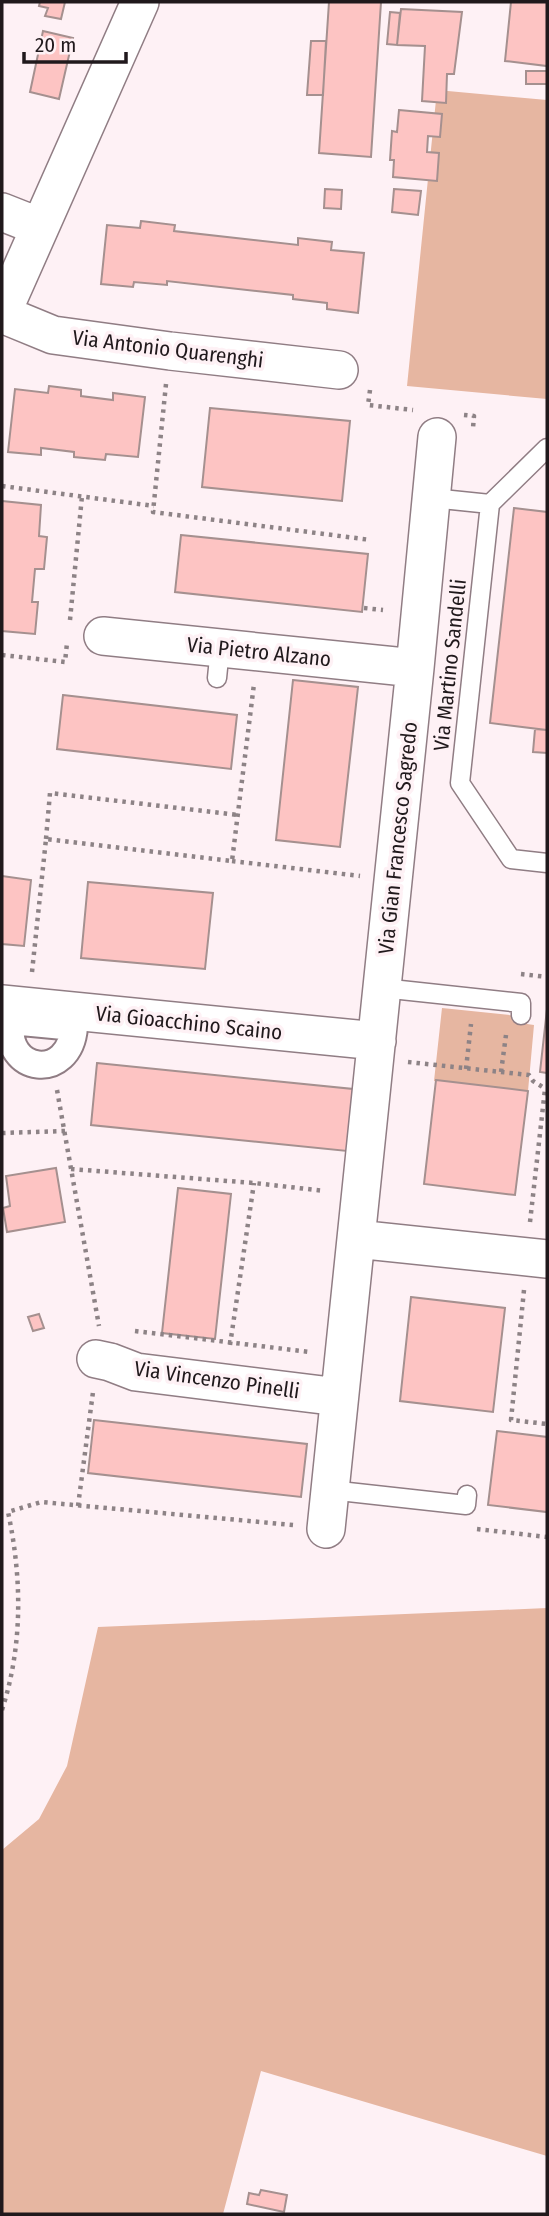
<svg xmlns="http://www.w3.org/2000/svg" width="549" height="2216" font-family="'Fira Sans Condensed',sans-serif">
  <rect width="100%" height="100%" fill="#fef1f5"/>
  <path fill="#e6b6a1" d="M437 90 547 100V399L407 386Z
    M442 1008 528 1017 527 1024 534 1025 528 1091 434 1081Z
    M547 1608V2156L261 2071 223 2214H2V1850L39 1819 67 1766 98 1627Z"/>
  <path fill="#fdc4c3" stroke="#a5908f" stroke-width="2" d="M40 2H65L61 19 45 16 48 8 39 6Z
    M329 2H381L371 157 319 153Z
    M511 2H547V66L505 61Z
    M401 9 462 12 454 74H447L446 103 422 101 425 46 397 45Z
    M390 12 400 13 397 45 387 44Z
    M43 31 73 38 59 99 30 92Z
    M311 41H326L323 95H307Z
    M526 71H547V84H526Z
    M399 110 442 114 440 137 428 136 427 152 439 153 437 181 393 177 394 160H390L392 131 397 132Z
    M325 189 342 190 341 209 324 208Z
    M394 189 421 191 418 215 392 212Z
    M141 221 175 225 174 231 298 245V238L332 242 331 250 364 253 358 313 327 309V303L293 299V295L167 281V285L134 282 133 287 101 284 107 225 140 228Z
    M49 386 81 390V396L113 400V393L145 397 138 457 106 454 105 460 74 457V452L41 448V455L8 452 15 389 48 393Z
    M210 408 350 421 342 501 202 487Z
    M2 501 41 505 39 536 47 537 44 569H35L32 602H38L35 634 2 631Z
    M514 508 547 512V730L490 723Z
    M181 535 368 554 362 612 175 592Z
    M293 680 358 687 340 847 276 840Z
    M63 695 237 715 231 769 57 749Z
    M535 729 547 730V753L533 752Z
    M2 876 31 880 24 946 2 944Z
    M88 882 213 893 205 969 81 958Z
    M547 1009V1073L540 1072Z
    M97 1063 353 1089 347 1151 91 1125Z
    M436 1080 528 1091 515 1195 424 1184Z
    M56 1168 65 1222 7 1232 3 1208 10 1206 6 1176Z
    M178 1188 231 1194 215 1339 162 1333Z
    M411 1297 505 1308 493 1412 400 1401Z
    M39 1314 44 1328 33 1331 28 1317Z
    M94 1420 307 1444 301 1497 88 1473Z
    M497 1431 547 1437V1512L488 1505Z
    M261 2190 287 2195 284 2212 247 2204 249 2193 259 2195Z"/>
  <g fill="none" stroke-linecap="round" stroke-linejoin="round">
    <g stroke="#907d84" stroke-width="21">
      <path id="service" d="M547 448 490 504 460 783 511 859 547 863
        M432 498 490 504
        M217 678 220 648
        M382 988 521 1003V1015
        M330 1490 466 1505 467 1495"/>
    </g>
    <g stroke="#907d84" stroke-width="30">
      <path id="pedestrian" d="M11 1021 74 1027C70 1082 3 1074 11 1021Z"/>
    </g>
    <g stroke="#907d84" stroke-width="40">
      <path id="minor" d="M2 212 40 227
        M2 313 140 2
        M2 314 53 335 170 351 339 370
        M103 636 415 668
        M2 1004 377 1041
        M356 1239 547 1259
        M96 1359 110 1362 136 1372 339 1397
        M326 1529 415 668 437 437"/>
    </g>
    <path stroke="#8d8386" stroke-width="4.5" stroke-dasharray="3.5 5" stroke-linecap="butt" d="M166 384 153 512 371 540
      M370 390 368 405 413 410
      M464 415 474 416 473 428
      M2 486 154 506
      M364 608 383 610
      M70 620 82 496
      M2 655 65 662 67 643
      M46 839 50 793 238 815
      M232 861 360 876
      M32 972 46 839 232 861 254 684
      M521 974 547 977
      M408 1062 529 1075 533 1081 546 1089
      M466 1069 471 1024
      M501 1072 506 1035
      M57 1090 99 1326
      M2 1133 65 1131
      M71 1169 254 1183 325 1191
      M530 1222 545 1089
      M524 1290 511 1420 547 1424
      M135 1331 310 1352
      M230 1345 254 1183
      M78 1506 93 1392
      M477 1529 547 1537
      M2 1710C23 1645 22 1578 8 1512L41 1502 293 1525"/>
    <use href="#service" stroke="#fff" stroke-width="18"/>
    <use href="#pedestrian" stroke="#fff" stroke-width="26"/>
    <use href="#minor" stroke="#fff" stroke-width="37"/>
  </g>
  <g text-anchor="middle" stroke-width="7" stroke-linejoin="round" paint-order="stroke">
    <g font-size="21" fill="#20191c" stroke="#fef1f5">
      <text transform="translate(168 349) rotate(7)" y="7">Via Antonio Quarenghi</text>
      <text transform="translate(259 652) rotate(6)" y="7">Via Pietro Alzano</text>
      <text transform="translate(450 665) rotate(-84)" y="7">Via Martino Sandelli</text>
      <text transform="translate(398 838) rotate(-84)" y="7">Via Gian Francesco Sagredo</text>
      <text transform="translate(189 1023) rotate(6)" y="7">Via Gioacchino Scaino</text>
      <text transform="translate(217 1380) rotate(8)" y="7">Via Vincenzo Pinelli</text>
    </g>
  </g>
  <rect width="549" height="2216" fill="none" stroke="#20191c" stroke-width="7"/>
  <path d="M24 52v10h102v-10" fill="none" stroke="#20191c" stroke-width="3.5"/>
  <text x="35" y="52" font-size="21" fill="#20191c" stroke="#fef1f5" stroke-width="5" paint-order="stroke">20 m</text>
</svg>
